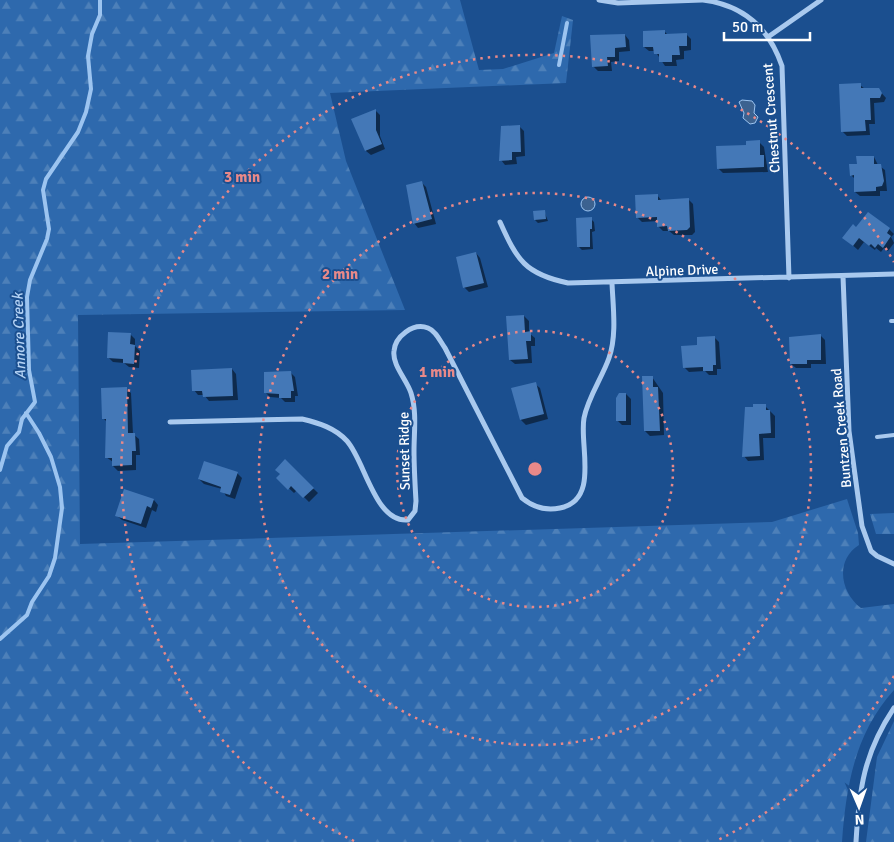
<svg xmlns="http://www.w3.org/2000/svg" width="894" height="842" font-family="Signika,sans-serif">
  <defs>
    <pattern id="forest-firs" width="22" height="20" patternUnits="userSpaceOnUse" patternTransform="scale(1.25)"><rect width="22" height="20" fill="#2e69ad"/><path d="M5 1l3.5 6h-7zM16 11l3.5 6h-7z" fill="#4d80b9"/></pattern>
  </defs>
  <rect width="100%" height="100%" fill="#1b4f8f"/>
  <path fill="url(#forest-firs)" d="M0 0H460L479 70 503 69 554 53 562 16 573 20 566 83 330 93 346 161 405 310 78 315 80 544 772 522 847 499 858 533 859 545C835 560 840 592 861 608L894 604V690C855 733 846 786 842 842H0Z
    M894 513V534H876L870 514Z
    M894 721V842H866L877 757Z"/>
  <path fill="#3c6290" stroke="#9cc4f0" d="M742 100 752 101 755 105 754 113 758 117 755 123 750 124 743 118 744 113 739 102Z
    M581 204a7 7 0 1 1 14 0a7 7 0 1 1-14 0Z"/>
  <path fill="#0007" d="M664 31 668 35 686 34 691 39V50L684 51V59L676 60 677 66H665L655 51H649L644 47Z
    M625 35 629 40 630 51 619 52V61L611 62 612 71H598L593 66Z
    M860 85 865 89H878L886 98 884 102 874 103 875 124H869L870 135 847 136 842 131Z
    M375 110 380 115V136L385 149 371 155 366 151 353 119Z
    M519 126 524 131 525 156 516 157 517 164 505 165 501 160Z
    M759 142 764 147 768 172 723 173 718 168 747 146Z
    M874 157 878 165 885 170 887 191H880V196H860L855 192V179L851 175 858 165Z
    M421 182 426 187 436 224 418 228 414 223Z
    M657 195 662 201 689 200 693 204 695 232 692 235H674L669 231H663L658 226V221L642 222 637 217Z
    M544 211 548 221 538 223 535 220Z
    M591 219 594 222 595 231 592 232 593 249 582 250 579 247Z
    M856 229H889L894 234 891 237 894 243 888 251 884 248 881 252 876 248 875 250 864 242 858 250 849 242Z
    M476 253 480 258 488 287 469 292 464 287Z
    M524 316 529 321V333L535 338V346H531L532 363 515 364 510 360Z
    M130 334 135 339V346L140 351 139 368 129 367 124 363 113 362 108 357Z
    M821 336 825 340 826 364H811V368H796L791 364Z
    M714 337 719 342 721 369H717V375H709L705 371 689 372 684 367 698 346Z
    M232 369 236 374 238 400 209 401 204 395H198L194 390Z
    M290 372 295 377 298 396H295V402H285L281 398 270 397 265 392Z
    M652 377 663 393 664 435 650 436 645 431Z
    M535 384 540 388 548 419 526 425 521 420 513 389Z
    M126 388 131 393 133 434 139 439 140 455H136V470L118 471 113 466V462L106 457 107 422 103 418Z
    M626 394 631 399V425H622L617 420Z
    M765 406 775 416V438H763L764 460 748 461 744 456Z
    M285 461 318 493 309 502 297 490 294 493 278 478 282 475Z
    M237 473 242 478 235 499 226 496 222 489 204 484 199 479Z
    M154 500 158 505 156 512 152 510 146 528 122 520 117 516Z"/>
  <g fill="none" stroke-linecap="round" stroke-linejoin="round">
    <path stroke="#9cc4f0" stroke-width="4" d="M559 65 567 23
      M0 470 7 446 19 432 22 419 35 402 29 370 27 297 30 280 47 239 49 229 43 190 46 179 78 132 86 112 91 89 88 56 92 34 100 15V0
      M0 639 27 615 32 602 49 576 55 558 62 508 60 487 51 457 39 433 26 413"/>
  </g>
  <path fill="#4478b7" d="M665 30V34L687 33V46H679L680 55H672V62H659V54H654L653 47H643V31Z
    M625 34 626 47 615 48V57H607L608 66 592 67 590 35Z
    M861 83V88H879L882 93 880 98H870L871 120H865L866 131 841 132 839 84Z
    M376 109V130L382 144 365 151 351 119Z
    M520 125 521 152H512V160L499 161 501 126Z
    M760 140V155H764V167L717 169 716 146 746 145V141Z
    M856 156H874V164H881L884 181 882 186 876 187V191L854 192V175L850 176 849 164H857Z
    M422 181 432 219 413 224 406 185Z
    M658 194V200L689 198 690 227 687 230 668 231 667 226 657 227V217L636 218 635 195Z
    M545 210 546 219 534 220 533 211Z
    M868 212 890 228 887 233 891 236 883 248 878 244 875 248 871 244 869 246 859 238 853 246 842 238 853 224 856 227Z
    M592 217V229H590V247H577L576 218Z
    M476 252 484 283 463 288 456 257Z
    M524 315 525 332 531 331V341H526L528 359 509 360 506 316Z
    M108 332 131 333 130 344 135 345 134 364 123 363V359L107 358Z
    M821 334V360H807V364H790L789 337Z
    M715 336 716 365H713V371H703V367L683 368 681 346 697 345V337Z
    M232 368 233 396 203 397 202 391H192L191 370Z
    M291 371 294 391H291V398H279V394L264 393V372Z
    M642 376H653V387H658L660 431H644Z
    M536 382 544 414 520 420 511 388Z
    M127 387 128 433H135L136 451H132V465L112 466V458H105L106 419H102L101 388Z
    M619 393H626V421H616V398Z
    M753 404H766V410H770L771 433 759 434 760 456 742 457 745 407H753Z
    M285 459 314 488 303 498 291 486 288 490 276 478 280 474 275 470Z
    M204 461 238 472 230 495 220 492 221 487 198 479Z
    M124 489 154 499 151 508 147 506 141 524 115 516Z"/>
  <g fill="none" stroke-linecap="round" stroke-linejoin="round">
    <path stroke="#a9c9ee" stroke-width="4" d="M891 321H894
      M877 437 894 435"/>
    <path stroke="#a9c9ee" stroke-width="5" d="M599 0 618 3 702 0
      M703 0C743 5 769 28 782 66L789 278
      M768 37 821 0
      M500 222C517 260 525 274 568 283L894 274
      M843 276 849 431 862 526 871 551 877 556 894 564
      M170 422 302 419C319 423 335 428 347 441 365 461 375 523 408 520L415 511 416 501C415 484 414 468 414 451 414 432 417 412 411 393 407 380 392 365 394 351 395 337 413 322 428 328 436 331 440 341 445 348L522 498C533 507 546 511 560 508 600 500 579 445 584 418 588 397 602 378 609 358 617 335 613 307 612 283
      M856 842C859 789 864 753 894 708"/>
  </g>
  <g fill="none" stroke="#e88989" stroke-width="2.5" stroke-dasharray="2.5 5">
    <circle cx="535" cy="469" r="138"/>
    <circle cx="535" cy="469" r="276"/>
    <path d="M894 676A414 414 0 0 1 716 841M354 841A414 414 0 1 1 894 262"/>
  </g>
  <g text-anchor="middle" stroke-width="4" stroke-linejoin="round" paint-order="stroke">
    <g font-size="14" fill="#fff" stroke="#1b4f8f">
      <text transform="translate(771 118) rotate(-94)" y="5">Chestnut Crescent</text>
      <text transform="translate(682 270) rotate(-2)" y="5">Alpine Drive</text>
      <text transform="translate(841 428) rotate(-95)" y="5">Buntzen Creek Road</text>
      <text transform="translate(404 451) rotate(-91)" y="5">Sunset Ridge</text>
    </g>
    <g font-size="15" font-style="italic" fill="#b5d3f5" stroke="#1b4f8f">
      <text transform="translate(19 336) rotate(-92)" y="5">Annore Creek</text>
    </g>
  </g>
  <circle cx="535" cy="469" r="8" fill="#e88989" stroke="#1b4f8f" stroke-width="2.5"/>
  <g font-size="15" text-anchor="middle" font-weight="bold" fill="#e88989" stroke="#1b4f8f" stroke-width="4" stroke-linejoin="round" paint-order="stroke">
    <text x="242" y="182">3 min</text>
    <text x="340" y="279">2 min</text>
    <text x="437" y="377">1 min</text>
  </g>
  <g transform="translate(859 807) rotate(178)" stroke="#1b4f8f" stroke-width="4" paint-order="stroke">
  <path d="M0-4L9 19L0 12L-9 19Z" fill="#ffffff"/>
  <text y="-8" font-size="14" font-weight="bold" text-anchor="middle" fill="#ffffff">N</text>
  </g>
  <path d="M724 32v8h86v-8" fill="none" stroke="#ffffff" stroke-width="2.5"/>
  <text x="732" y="32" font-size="15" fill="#ffffff" stroke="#1b4f8f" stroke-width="4" paint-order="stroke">50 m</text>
</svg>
